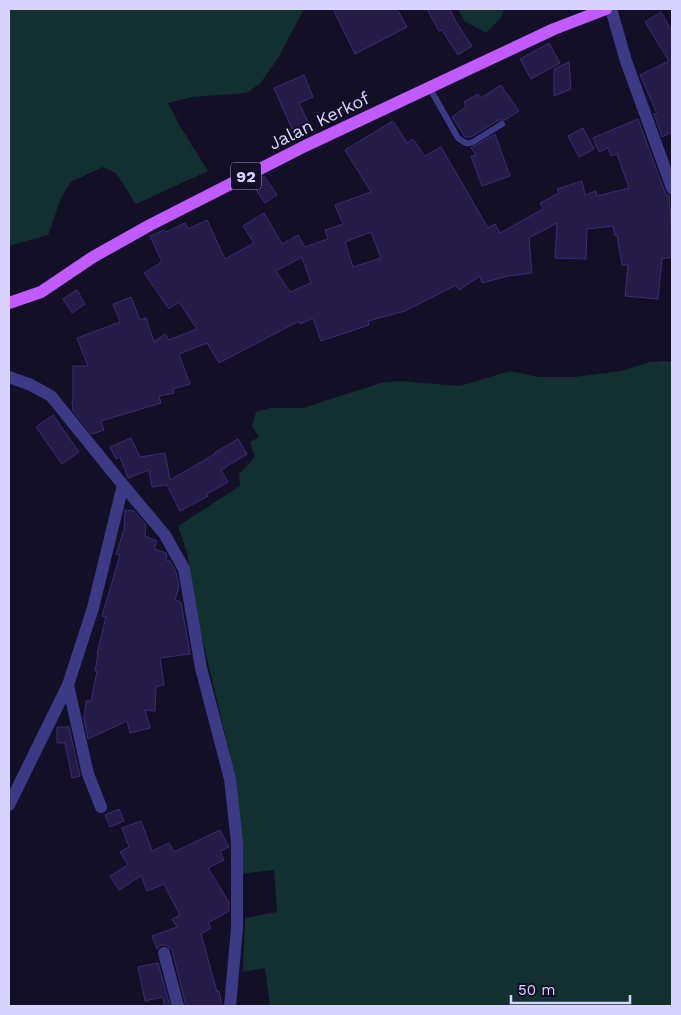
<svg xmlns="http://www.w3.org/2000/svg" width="681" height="1015" font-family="'Work Sans',sans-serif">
  <rect width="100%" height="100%" fill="#130f26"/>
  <path fill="#12302f" d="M9 9H304L278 58 260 84 246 93 192 97 168 103 180 126 208 171 136 204 116 173 103 167 71 182 61 198 48 235 9 246Z
    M458 9H503V10L502 17 486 33 464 21Z
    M666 361 672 362V1006H270L265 968 243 972 245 918 277 912 274 870 240 874 229 751 195 608 187 552 178 526 240 486 239 474 255 457 250 442 259 437 252 426 256 412 270 408H303L381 383 399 381 460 386 510 371 539 377H574L621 371 650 362Z"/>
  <path fill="#241b47" stroke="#3b2d73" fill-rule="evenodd" d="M333 9H397L407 27 355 54Z
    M427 9H450L456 22 472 46 458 55 442 30 439 31Z
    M661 12 672 31V132L662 137 654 114 657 113 640 75 669 61 645 22Z
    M549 43 560 63 531 79 520 59Z
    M569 62 571 89 554 96V69Z
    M304 75 313 97 299 103 311 128 295 136 274 88Z
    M501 85 519 111 505 120H499L471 137H465L452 117 466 107 464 102 478 94 481 98Z
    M638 119 666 195H669L672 233V257L662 259 658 299 625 296 628 265H622L617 235 615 236 613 226 587 229 586 259 555 258 557 223 529 238 532 273 508 276 482 283 480 276 459 290 456 285 405 311 368 321 369 325 321 341 313 318 300 324 299 321 219 363 207 343 179 354 190 384 173 389 174 393 159 396 161 403 101 421 104 430 92 434 73 411 72 401H73V366H88L77 338 120 322 113 304 131 297 140 320 146 318 154 342 165 334 169 340 197 329 179 302 169 309 144 273 162 262 150 236 164 230 166 232 185 223 188 229 207 220 225 259 254 243 243 226 264 213 282 244 298 235 305 247 328 239 325 230 343 224 335 205 371 192 345 150 393 121 407 143 413 139 425 156 441 147 488 228 495 224 500 233 543 209 540 203 559 193 557 189 582 181 585 195 596 191 597 196 629 188 617 154 611 156 608 148 599 152 593 138ZM371 232 381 258 353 267 345 242ZM302 257 311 283 290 292 276 271Z
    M583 128 594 149 579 157 568 136Z
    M495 134 510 176 482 186 471 156 476 155 471 148Z
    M264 176 277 195 265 203 251 183Z
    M77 290 85 304 72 313 63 299Z
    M53 415 79 452 62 464 36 427Z
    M131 438 140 457 165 453 170 480 215 454 214 453 238 439 247 454 221 470 228 482 207 494 208 496 180 511 167 485 152 487 149 470 128 478 120 457 116 459 110 447Z
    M125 510 134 511 146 525 145 536 157 541 154 549 166 553 167 556 166 560 170 561 176 572 179 587 175 600 181 602 190 654 160 658 164 685 156 687 155 711 145 710 150 728 130 733 127 721 88 739 84 719 86 701H91L97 671H95L98 654H97L106 617 102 616 120 555 116 554 124 530Z
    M57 727H69L80 776 72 778 65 743H57Z
    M119 809 124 821 110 827 105 815Z
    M141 821 152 851 169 843 174 852 220 830 229 847 220 851 224 860 208 868 229 902V911L208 923 211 928 201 934 217 992 219 991 222 1006H186L172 950 166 945H161L157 949 152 936 177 927 172 919 180 915 164 884 147 891 141 876 119 890 110 876 128 865 120 852 129 847 122 828Z
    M158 963 170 1006H164L163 997 145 1001 138 967Z"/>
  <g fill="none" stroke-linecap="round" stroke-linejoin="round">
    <path stroke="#3d3a85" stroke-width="6" d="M429 87 458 138C464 142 466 145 473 142L502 124"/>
    <path stroke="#3d3a85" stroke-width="12" d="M611 9 626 61 672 188
      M9 377 31 385 51 396 123 485 165 535 184 569 201 668 230 779 237 842V928L230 1006
      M68 685 88 774 101 807
      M9 805 68 685 93 608 123 485
      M164 953 178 1006"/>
    <path stroke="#c25bff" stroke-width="12" d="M9 303 41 292 93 257 150 225 305 146 554 29 606 9"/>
  </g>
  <g text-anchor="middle" stroke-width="4" stroke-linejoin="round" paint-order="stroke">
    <rect fill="#130f26" stroke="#9e99be" stroke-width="1" x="231" y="162.5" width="30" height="27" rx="4"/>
    <g font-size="16" font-weight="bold" fill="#d9d4ff">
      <text x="246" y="182">92</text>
    </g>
    <g font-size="18" fill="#d9d4ff" stroke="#130f26">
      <text transform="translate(319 121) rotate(-26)" y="6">Jalan Kerkof</text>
    </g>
  </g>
  <rect width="681" height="1015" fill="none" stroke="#d9d4ff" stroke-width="20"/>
  <path d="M511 995v8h119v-8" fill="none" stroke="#d9d4ff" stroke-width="2.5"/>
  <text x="518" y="995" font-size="15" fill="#d9d4ff" stroke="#130f26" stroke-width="4" paint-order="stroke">50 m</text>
</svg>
